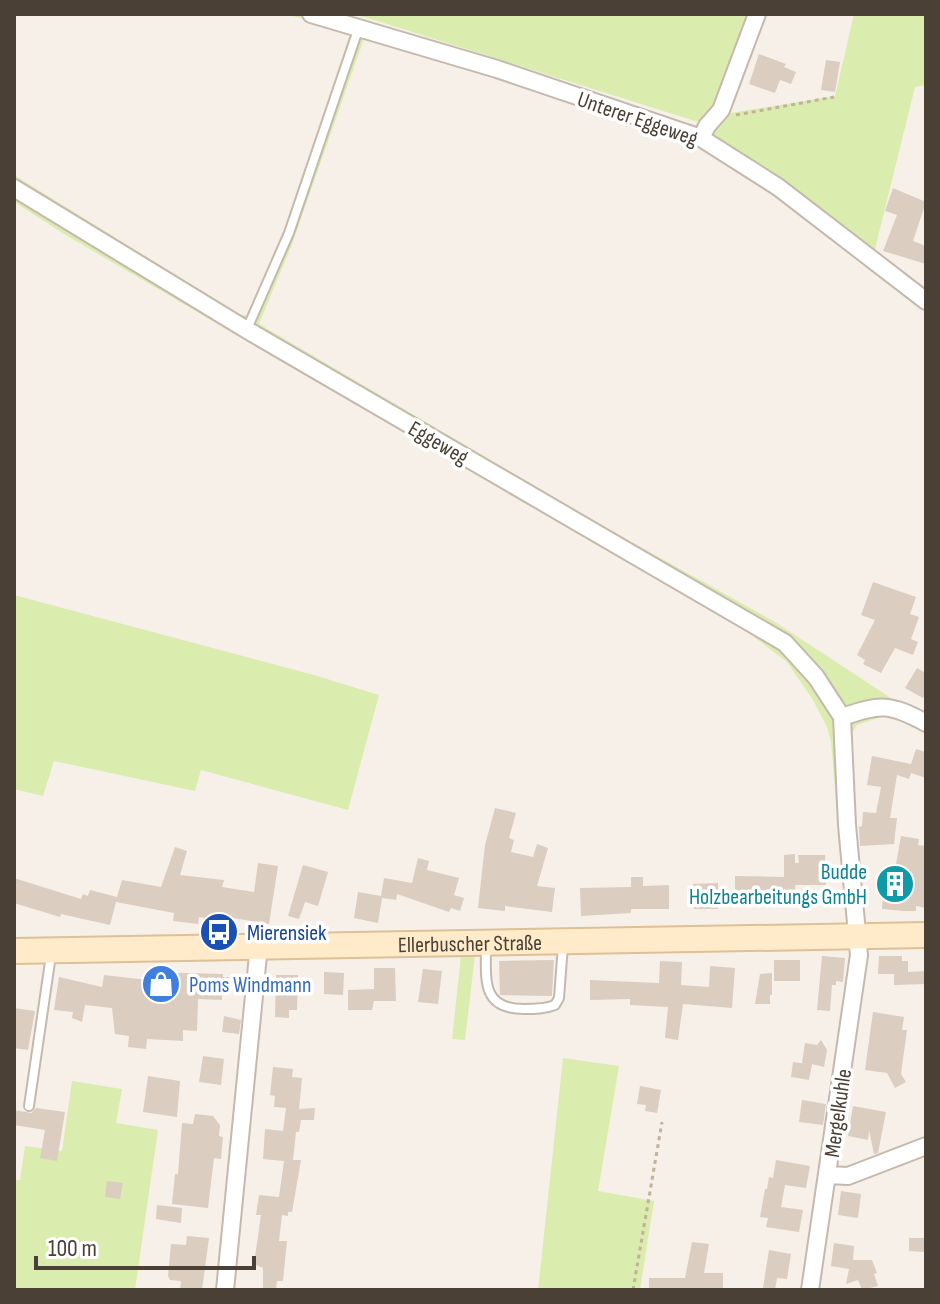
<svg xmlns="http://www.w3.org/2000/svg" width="940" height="1304" font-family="'Sofia Sans Condensed',sans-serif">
  <rect width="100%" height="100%" fill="#f6f0e9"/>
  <path fill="#daedae" d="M284 14H343L363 19 499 62 710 135 713 127 725 114 835 96 854 14H926V85L915 87 874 253 702 149 592 107 366 33 291 247 259 324 612 531 775 622 900 704 887 715 857 725 850 736 856 836H839L831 742 827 727 813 700 787 662 737 624 588 540 69 237 14 202V175L241 315H248L286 230 352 30Z
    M355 14H752L720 103 706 122 695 121Z
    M14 595 314 675 379 695 348 810 201 770 195 791 54 761 43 796 14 789Z
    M475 955 465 1040 452 1039 461 956Z
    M563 1058 619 1066 598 1191 654 1201 640 1290H538Z
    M72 1081 122 1089 116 1123 158 1130 135 1290H14V1180H20L25 1146 62 1151Z"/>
  <path fill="#dbcdc0" d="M759 54 786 64 784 67 796 72 791 84 780 80 775 93 749 84Z
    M826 60 840 62 835 92 821 90Z
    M893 188 926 202 913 241 926 246V264L883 251 897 215 885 211Z
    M873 582 916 597 910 614 919 617 911 639 918 642 913 655 895 648 881 673 863 664 865 660 857 655 875 620 861 615Z
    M917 668 926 673V692L923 698 905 688Z
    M916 749 926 752V778L911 773 909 779 897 775 890 818H897L894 844 860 846 859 827 862 826 863 812 876 813 881 787 867 785 872 756 911 764Z
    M495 808 516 813 509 838 514 840 511 852 533 857 537 844 548 848 537 886 555 888 552 912 505 906V911L478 908 485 845Z
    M901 836 919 839 918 845 926 846V908L916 906V911H904L882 909 885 869 895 870Z
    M175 847 187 851 180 875 224 880 222 887 254 892 258 863 278 866 269 924 233 918V923L199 917 198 924 173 921 174 913 116 902 110 925 61 914 60 917 14 903V878L81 899 83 894 88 896 90 890 117 897 122 880 161 887Z
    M795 854V863H799L798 855H825L826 885H795L796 895H773V905H749V893L735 894V876L784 877V855Z
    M418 858 429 861 427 870 459 878 454 895 464 898 460 911 451 908 449 912 397 894 396 900 382 898 378 923 354 918 358 892 381 896 384 878 412 883Z
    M303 865 328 872 318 906 305 902 299 919 288 916Z
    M631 877H643V886L669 885V909H631V913L581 916 580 888 631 887Z
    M718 883V909H694L693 884Z
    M822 956 845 958 843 982 836 981V985H832L830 1011 817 1010Z
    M879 956H902V961H908V972L926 971V984L894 985V974H878Z
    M554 960 552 996 500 995 499 961Z
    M774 960H800V981H774Z
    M660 961 682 962 681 985 709 987 710 966 735 968 732 1008 683 1004 678 1040 665 1038 668 1007 630 1005V999L590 1000V980L659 983Z
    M374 968H395L396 1001H374L372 1010H348V990L374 989Z
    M423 969 442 971 438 1004 418 1002Z
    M148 972 223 974V977H229V993H222V1000L198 999 197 1031 183 1030V1041L147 1039 146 1049 128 1047 129 1036 115 1034 112 1008 85 1005 82 1022 72 1018 73 1012 54 1010 59 977 102 987 104 975 148 980Z
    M324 972 344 973 343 995 324 994Z
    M772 973V995H770V1004H755L760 974Z
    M276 975H298L297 1010H289V1018L275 1017Z
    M14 1008 35 1011 28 1050 14 1048Z
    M873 1012 904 1017 902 1030H907L901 1074 906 1082 895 1088 887 1073 865 1070Z
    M224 1016 241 1020 239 1034 222 1032Z
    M821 1040 827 1050 824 1067 812 1064 809 1080 791 1077 793 1062 808 1064 802 1063 805 1043 817 1045Z
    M203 1056 224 1059 221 1085 199 1082Z
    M273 1067 293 1069 292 1077 302 1078 299 1109 315 1108 314 1120H301L299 1132H296L293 1160H301L292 1212H288V1216L282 1215 279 1241H287L283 1281H277L276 1288H263V1268L256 1265 255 1257 261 1215H256L259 1195 279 1197 284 1161 263 1159 265 1129 283 1131 286 1108 274 1107 275 1096 270 1095Z
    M148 1076 180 1081 177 1117 143 1112Z
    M640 1086 661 1090 657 1113 645 1111 646 1105 637 1104Z
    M802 1100 826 1104 823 1125 799 1122Z
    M853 1106 886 1112 878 1153 874 1154 869 1130 868 1140 848 1136Z
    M36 1108 65 1112 57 1161 40 1158 45 1130 14 1125V1110L31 1113Z
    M195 1114 213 1116 220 1125 219 1136 223 1137 221 1159 214 1158 208 1208 172 1204 175 1174H178L182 1123 193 1124Z
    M776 1160 810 1166 806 1188 785 1185 781 1207 803 1210 799 1232 766 1227 768 1218 760 1217 765 1189H767L769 1177 773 1178Z
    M107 1181 123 1183 120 1199 105 1197Z
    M841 1191 861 1194 858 1218 838 1215Z
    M157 1205 182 1208 181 1223 156 1219Z
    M187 1236 209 1238 202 1290H180L181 1281 170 1280 168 1276 171 1244 186 1245Z
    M909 1238H925V1252L909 1251Z
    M692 1242 709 1244 704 1273H723V1290H649V1278H685Z
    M834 1243 854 1246 853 1260H872L877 1273 874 1274 878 1286 862 1290 858 1280 846 1284 849 1269 831 1266Z
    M769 1250 791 1254 787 1279 777 1278 775 1290 763 1288Z"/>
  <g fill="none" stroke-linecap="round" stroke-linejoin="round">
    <g stroke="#c5b9ad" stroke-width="12">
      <path id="lane" d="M247 329 289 233 359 27
        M486 946C486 980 481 1009 524 1009 535 1009 545 1009 555 1005L559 998 563 945
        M29 1106 51 955"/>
    </g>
    <g stroke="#c5b9ad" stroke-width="20">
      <path id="street" d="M311 14 497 69 701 138 778 187 926 301
        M701 138 707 126 721 110 757 14
        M14 188 247 330 785 643 816 677 842 717 847 825 859 955 810 1290
        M842 717C881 704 889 703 926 723
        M828 1175 848 1176 926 1146
        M225 1290 259 945"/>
    </g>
    <g stroke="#dcc097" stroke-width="28">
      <g id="secondary">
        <path id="s1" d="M14 951 926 935"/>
      </g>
    </g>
    <path stroke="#c5b09a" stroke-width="3" stroke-dasharray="4 4" stroke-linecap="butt" d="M736 115 834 97
      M633 1290 662 1122"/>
    <use href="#lane" stroke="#fff" stroke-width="8"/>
    <use href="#street" stroke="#fff" stroke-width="16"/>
    <use href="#secondary" stroke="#ffebc9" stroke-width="24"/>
  </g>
  <defs>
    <g id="building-disc" transform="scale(2)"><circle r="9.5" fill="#0f9aa8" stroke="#fff"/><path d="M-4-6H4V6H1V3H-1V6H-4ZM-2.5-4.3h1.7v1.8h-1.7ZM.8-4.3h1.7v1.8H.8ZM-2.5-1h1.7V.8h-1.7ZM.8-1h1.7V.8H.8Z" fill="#fff"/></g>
    <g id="bus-disc" transform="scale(2)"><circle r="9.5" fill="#1a4fb4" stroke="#fff"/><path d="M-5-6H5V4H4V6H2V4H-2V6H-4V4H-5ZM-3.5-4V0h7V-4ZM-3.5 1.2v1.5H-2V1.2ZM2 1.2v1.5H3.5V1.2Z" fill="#fff"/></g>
    <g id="shop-disc" transform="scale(2)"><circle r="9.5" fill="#3f7fe0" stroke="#fff"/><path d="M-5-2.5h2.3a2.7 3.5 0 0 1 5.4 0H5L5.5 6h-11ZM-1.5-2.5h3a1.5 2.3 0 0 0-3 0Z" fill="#fff"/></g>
  </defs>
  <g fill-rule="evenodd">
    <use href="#building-disc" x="895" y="884"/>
    <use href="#bus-disc" x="219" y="932"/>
    <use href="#shop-disc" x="161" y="984"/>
  </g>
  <g text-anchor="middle" stroke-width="7" stroke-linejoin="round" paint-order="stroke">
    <g font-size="22" fill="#4a4036" stroke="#fff">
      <text transform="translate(638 118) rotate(19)" y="8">Unterer Eggeweg</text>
      <text transform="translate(439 442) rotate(30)" y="8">Eggeweg</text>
      <text dy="8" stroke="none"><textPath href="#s1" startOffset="456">Ellerbuscher Straße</textPath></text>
      <text transform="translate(837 1113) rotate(-82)" y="8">Mergelkuhle</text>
    </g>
    <g font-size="22" fill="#0d838f" stroke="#fff" text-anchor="end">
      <text x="867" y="879">Budde<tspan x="867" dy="25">Holzbearbeitungs GmbH</tspan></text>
    </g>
    <g font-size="22" fill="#164399" stroke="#fff" text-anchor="start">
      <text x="247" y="940">Mierensiek</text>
    </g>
    <g font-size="22" fill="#366cbe" stroke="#fff" text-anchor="start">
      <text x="189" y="992">Poms Windmann</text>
    </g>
  </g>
  <rect width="940" height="1304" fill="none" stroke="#4a4036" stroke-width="32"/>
  <path d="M36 1256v12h218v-12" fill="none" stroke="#4a4036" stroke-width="4"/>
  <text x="48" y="1256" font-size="24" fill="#4a4036" stroke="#ffffff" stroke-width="6" paint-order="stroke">100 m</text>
</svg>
